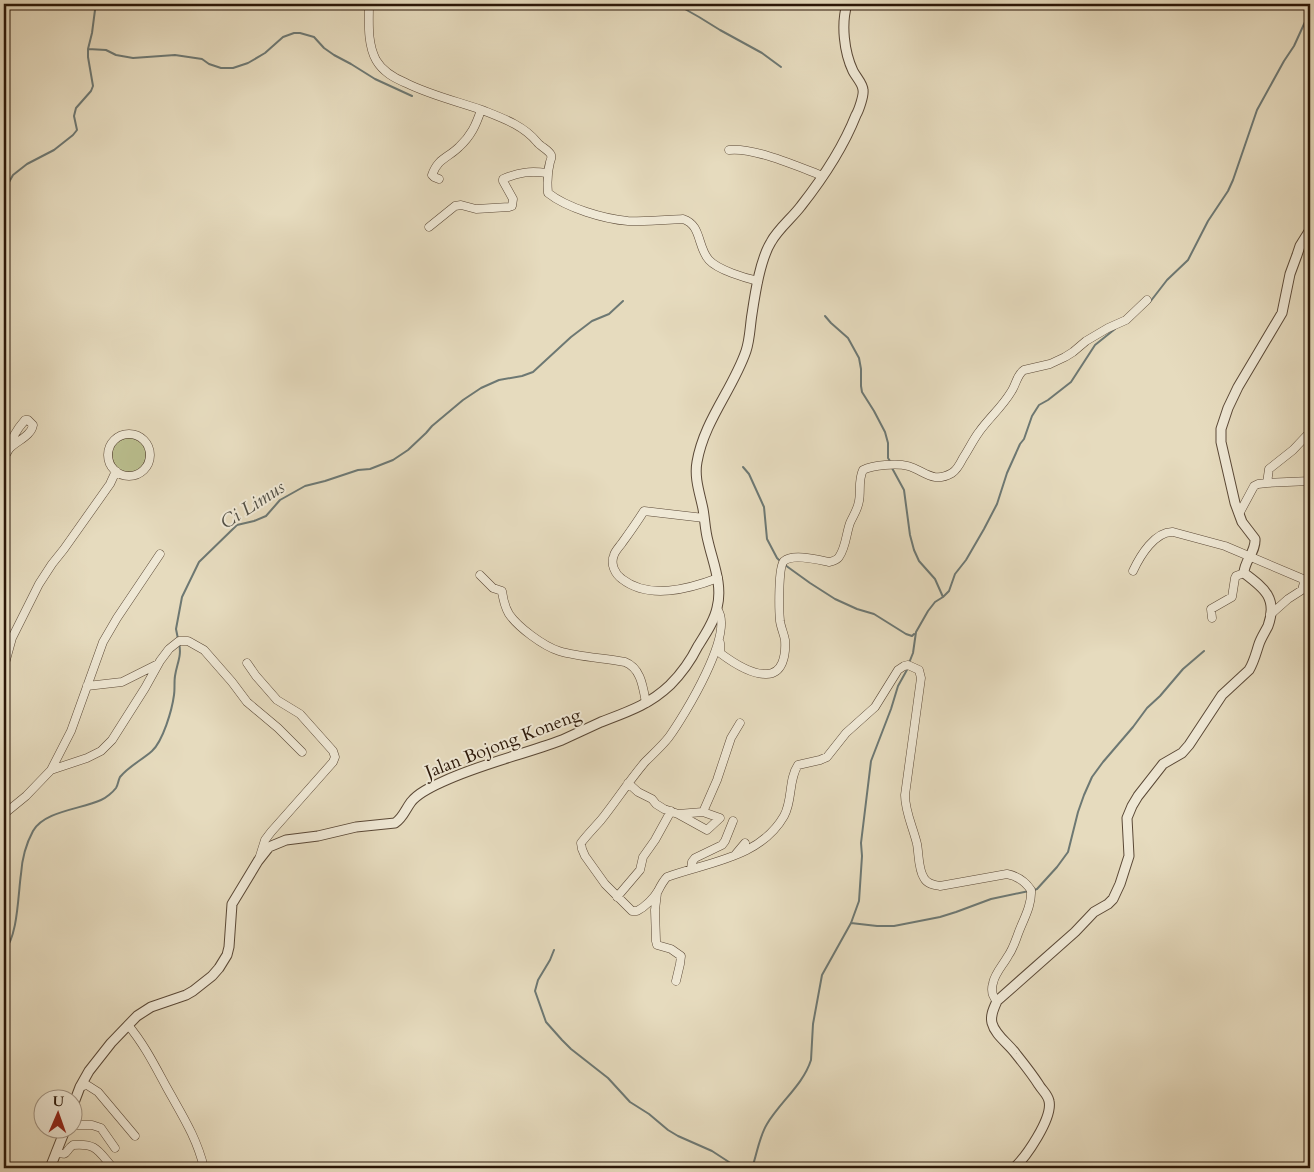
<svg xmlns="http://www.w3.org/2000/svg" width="1314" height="1172" font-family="Cardo,serif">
  <rect width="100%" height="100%" fill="#e6dbbe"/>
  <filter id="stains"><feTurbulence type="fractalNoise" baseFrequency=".004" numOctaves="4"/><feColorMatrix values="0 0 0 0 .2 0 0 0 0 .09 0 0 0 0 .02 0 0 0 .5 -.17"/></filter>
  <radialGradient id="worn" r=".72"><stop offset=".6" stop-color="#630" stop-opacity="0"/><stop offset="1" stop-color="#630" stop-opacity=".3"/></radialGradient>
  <path fill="#babe8e" stroke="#726a4b" d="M112 455a17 17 0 1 1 34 0a17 17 0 1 1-34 0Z"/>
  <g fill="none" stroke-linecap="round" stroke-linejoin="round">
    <path stroke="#6d7873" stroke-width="2" d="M676 4 699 17 720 30 762 53 781 67
      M88 49 106 50 116 55 133 58 175 55 202 59 209 64 221 68H233L248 63 265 53 283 37 294 33H300L314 37 324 48 334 55 351 64 375 79 412 96
      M4 191 13 175 27 164 54 150 73 135 77 130 74 116 76 108 91 91 93 86 88 57V49L92 33 95 10 99 4
      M1150 302 1167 280 1188 260 1208 221 1228 191 1233 180 1257 110 1284 61 1294 46 1310 11
      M825 316 831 323 848 338 859 358 861 369V386L862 392 874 411 885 432 888 443V458L890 461
      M743 467 749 474 764 507 767 539 777 558 781 562
      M892 468 904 490 910 535 914 550 919 561 935 579 943 597
      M785 565 810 583 835 599 857 609 874 614 906 634 912 636 914 634
      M178 639 176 629 182 597 199 562 237 525 254 521 266 516 280 500 305 486 325 481 358 470 370 469 393 460 408 450 426 433 432 426 463 400 481 388 499 380 522 376 533 372 571 337 592 321 609 314 623 301
      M909 663 913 653 916 632 928 611 935 602 943 597 949 591 955 574 966 560 984 529 997 504 1007 473 1020 444 1024 439 1032 416 1039 405 1048 400 1071 382 1095 345 1115 329
      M1034 890 1037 889 1057 867 1068 852 1078 812 1084 795 1092 777 1103 762 1133 727 1147 708 1160 696 1183 669 1204 651
      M851 923 877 926H894L940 917 956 912 991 899 1029 891
      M554 950 550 960 538 980 535 991 546 1022 562 1040 571 1049 608 1078 630 1102 649 1114 668 1130 678 1136 712 1151 732 1164 743 1168
      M4 951C18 937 18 894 21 874 22 859 26 844 33 831 44 811 82 809 101 800 106 798 113 792 116 788 118 785 118 781 120 777 129 766 142 760 152 751 163 741 172 710 174 695 175 689 174 682 175 676 177 663 182 656 179 643
      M752 1168C757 1154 759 1137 767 1124 780 1102 803 1085 811 1060L813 1024 822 975 851 923 859 901 862 856 861 843 871 761 891 709 898 686 908 668"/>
    <g stroke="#5a4836" stroke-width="9">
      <path id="minor" d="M369 4C369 22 367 43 376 60 383 72 394 78 406 83 430 95 456 101 482 110 502 118 523 125 537 142 541 147 549 150 551 155 552 158 551 159 550 162 547 173 547 182 548 193 567 208 604 219 628 221 646 222 665 220 683 219 702 225 697 247 709 260 718 270 745 278 758 281
        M729 150C754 147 799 167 823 176
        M439 179 434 177 432 175C438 158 448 158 459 147 471 136 476 125 481 110
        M429 227 455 206 461 205 476 209 509 207 512 206 513 199 503 181V179C519 172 530 171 547 173
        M108 455a21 21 0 1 1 42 0a21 21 0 1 1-42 0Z
        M4 458C6 455 8 450 10 448 18 440 31 436 33 425L28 420H25C18 428 11 437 10 448
        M1267 483 1310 481
        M1239 514 1254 486 1258 484 1267 483 1269 469 1293 450 1310 432
        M704 518 644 511C637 522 630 532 622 543 620 546 615 551 614 555 610 564 615 574 622 579 649 600 689 589 718 578
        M1133 571C1140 556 1155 531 1173 532L1225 546 1310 582
        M480 575 493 588 502 591C503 599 505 607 509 614 518 627 543 646 559 651 578 657 604 658 625 662 641 668 643 687 646 703
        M717 609C736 632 684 716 669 737 662 746 653 754 645 762 629 781 616 801 601 820 594 828 587 835 581 843L582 849 585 856 605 884 632 911H637C645 907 654 898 658 891 661 885 663 881 667 877 708 862 760 858 784 816 793 800 788 780 798 765L820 760 827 757 846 733 875 707 898 670 904 666 908 665 919 670 921 678 905 795C905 812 913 827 917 844 919 854 918 869 924 878 927 884 934 885 940 886L1007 874C1017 876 1025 881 1031 890 1032 906 1023 920 1018 934 1015 942 1013 949 1008 956 1003 965 995 973 993 983 991 990 992 996 997 1001
        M1270 615 1288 599 1302 590 1305 579
        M1212 618 1211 609 1232 597 1235 578 1236 576 1244 573
        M720 643V653C732 662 750 674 765 674 783 675 786 655 785 640 784 634 781 628 780 621 779 611 778 567 784 561 793 553 819 560 829 562 834 561 837 560 839 557 846 547 846 534 850 523 853 516 858 509 859 501 861 491 858 480 863 470 873 465 897 463 908 466 925 471 933 484 952 473 957 470 960 464 963 458 969 449 973 440 979 432 989 418 1002 407 1011 392 1016 385 1017 374 1024 370L1050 364 1065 357 1073 352 1086 341 1108 328 1126 320 1147 300
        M247 663 256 676 277 700 300 714 333 751 335 757 333 762 271 832 265 840 259 859
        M4 667 12 638 39 584 52 564 64 549 110 484 116 471
        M87 686 122 682 156 665
        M51 770 71 731 103 642 117 618 160 554
        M628 783 638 792 652 799 656 804 664 809 678 814 703 812 717 780 731 738 740 723
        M4 814 26 796 51 770 87 758 101 751 112 740 145 688 160 661 169 649 179 641H188L204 650 232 682 247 702 278 728 302 752
        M678 814 707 830 720 818 703 812
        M735 855 745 843
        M691 869 692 862 695 858 722 845 725 841 733 821
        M657 893 655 910 656 941 657 945 671 949 681 956 680 964 676 981
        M617 897 640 870 643 857 655 840 671 811
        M128 1025C144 1044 155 1066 167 1088 182 1115 197 1138 204 1168
        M80 1087 87 1085 98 1092 135 1136
        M72 1125H92L101 1128 115 1148
        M56 1152C69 1157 64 1151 73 1145 97 1143 98 1151 113 1168"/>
    </g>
    <g stroke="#5a4836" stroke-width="11">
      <path id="tertiary" d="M72 1108 80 1087 89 1071 111 1043 137 1016 151 1007 186 995 193 991 212 976 219 968 227 955 229 947 232 904 258 861 269 847 286 840 318 836 356 827 395 823C403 818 405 810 411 802 418 793 431 787 442 782 480 764 522 755 562 740 575 734 588 728 601 722 627 712 649 705 670 685 681 674 691 660 698 646 705 635 714 622 717 608 723 585 713 563 708 541 705 530 705 520 703 509 700 494 694 478 697 462 704 421 733 389 746 351 750 339 750 326 752 314 755 294 760 260 771 242 778 229 792 218 801 206 823 178 843 148 856 115 859 110 864 95 863 90 863 84 856 77 853 71 844 52 841 24 847 4
        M50 1168 65 1130
        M1014 1168C1026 1157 1053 1118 1049 1101 1048 1095 1042 1090 1039 1085 1032 1074 1024 1064 1016 1054 1009 1044 995 1035 992 1023 990 1015 994 1008 997 1001L1075 932 1094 912 1108 904 1113 899 1120 884 1129 856 1127 818 1132 806 1138 796 1163 764 1182 753 1189 745 1222 695 1249 670C1254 662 1256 653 1259 644 1261 638 1265 632 1268 626 1278 598 1264 588 1244 573 1244 561 1256 552 1255 539L1242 522 1235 503 1221 442V429L1228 408 1238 387 1282 313 1290 274 1297 255 1300 246 1310 230"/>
    </g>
    <use href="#minor" stroke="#efe8d5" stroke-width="8"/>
    <use href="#tertiary" stroke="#efe8d5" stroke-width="9"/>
  </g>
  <g text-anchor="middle" stroke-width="4" stroke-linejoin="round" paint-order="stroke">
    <g font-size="18" fill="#2b1708" stroke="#efe8d5">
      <text transform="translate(503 743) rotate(-21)" y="6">Jalan Bojong Koneng</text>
    </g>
    <g font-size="19" font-style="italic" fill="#525046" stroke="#efe8d5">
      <text transform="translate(252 504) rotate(-33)" y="7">Ci Limus</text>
    </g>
  </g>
  <rect width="1314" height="1172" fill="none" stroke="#e6dbbe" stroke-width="20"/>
  <rect x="5" y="5" width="1304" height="1162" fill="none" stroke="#2b1708" stroke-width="2.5"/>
  <rect x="10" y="10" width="1294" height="1152" fill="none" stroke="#2b1708"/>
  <g transform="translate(58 1114) rotate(2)"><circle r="24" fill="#efe8d5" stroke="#a19483"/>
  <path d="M0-4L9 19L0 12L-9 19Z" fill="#8f2418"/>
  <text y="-8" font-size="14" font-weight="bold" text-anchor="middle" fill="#2b1708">U</text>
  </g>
  <rect width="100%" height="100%" filter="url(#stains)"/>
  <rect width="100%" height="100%" fill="url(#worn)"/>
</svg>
